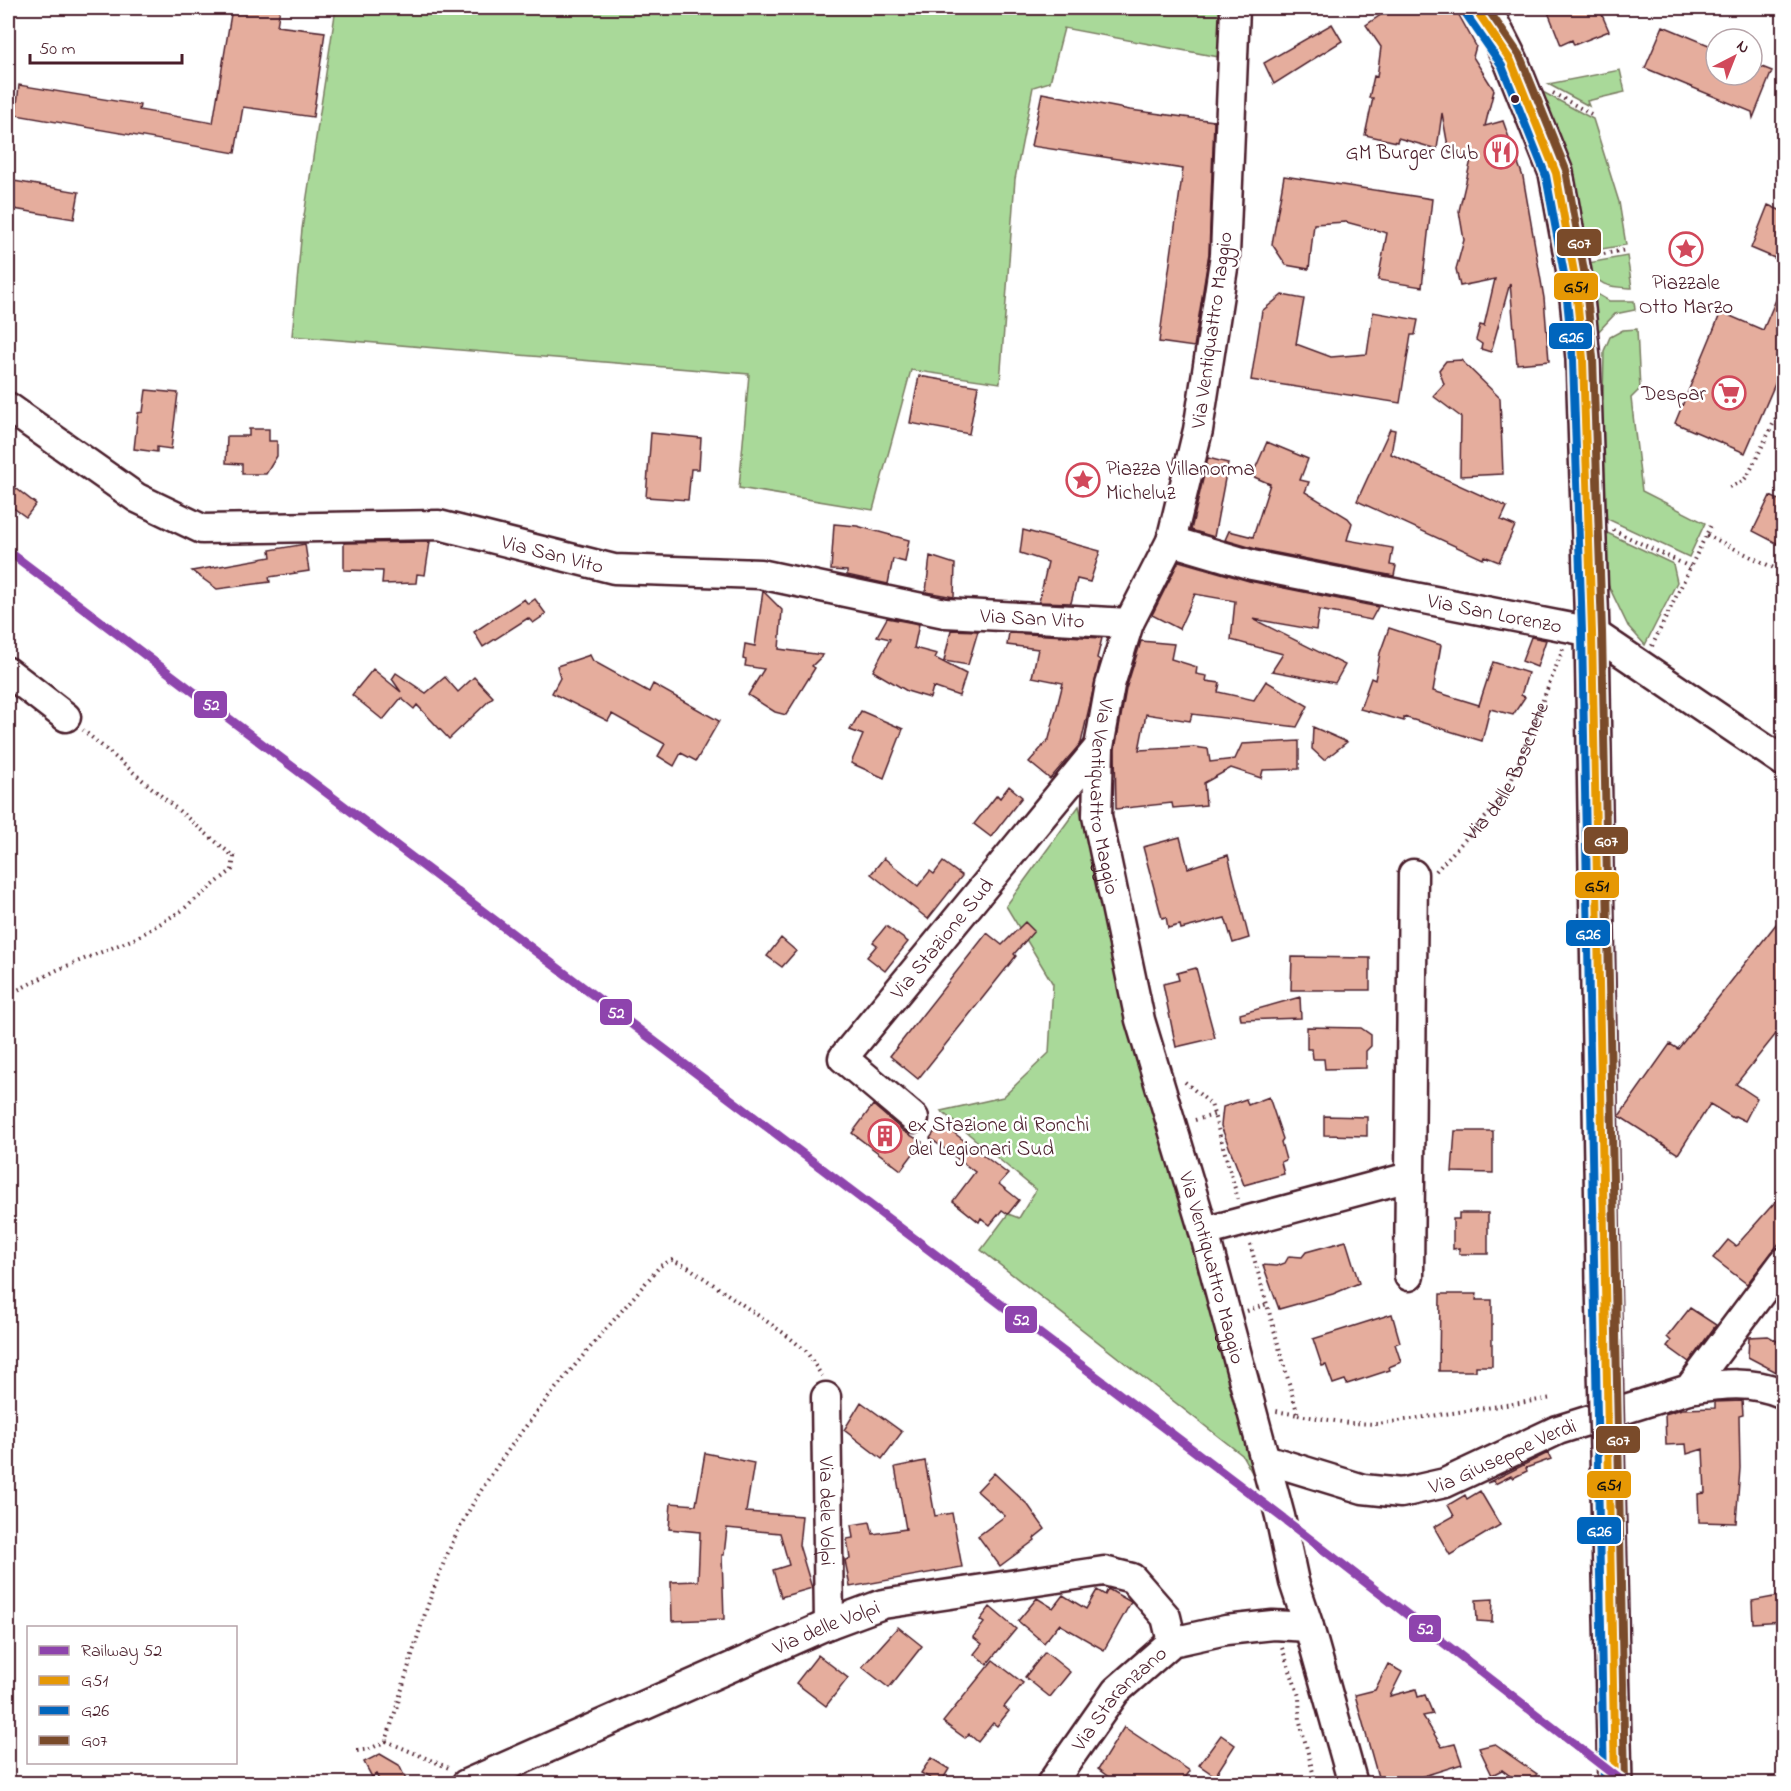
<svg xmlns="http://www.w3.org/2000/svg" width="1791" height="1791" font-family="'Indie Flower',sans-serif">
  <rect width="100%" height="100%" fill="#fff"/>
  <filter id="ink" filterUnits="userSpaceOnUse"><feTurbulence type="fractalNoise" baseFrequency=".0167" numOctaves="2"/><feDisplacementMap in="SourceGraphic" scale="12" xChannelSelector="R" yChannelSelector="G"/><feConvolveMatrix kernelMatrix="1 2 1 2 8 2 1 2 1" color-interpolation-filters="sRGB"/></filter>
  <g filter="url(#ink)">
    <path fill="#a9d999" stroke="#7a7c62" stroke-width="1.5" d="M336 8H1222L1219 57 1064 28 1050 82 1033 87 1015 179 1000 383 911 370 873 510 739 488 749 374 292 336 302 229Z
      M1620 70 1625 92 1587 101 1589 106 1548 84Z
      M1539 90 1593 119 1619 202 1626 245 1590 251Z
      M1627 256 1632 288C1609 287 1596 287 1588 263Z
      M1585 287 1609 301H1634L1635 310 1615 314 1596 334Z
      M1637 329 1640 389 1631 398 1642 491 1705 523 1689 557 1599 515 1594 419 1603 399 1604 351 1610 337 1623 330Z
      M1601 530 1673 564 1677 582 1645 645 1628 626 1601 570Z
      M1079 806 1157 1118 1256 1480 1242 1455 981 1250 1008 1214 1019 1218 1036 1190 941 1111 1003 1097 1049 1053 1053 984 1006 906Z"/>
    <path fill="#e5ad9d" stroke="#4a1f2b" stroke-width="1.5" d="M232 8H280L277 26 325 32 313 117 243 107 235 153 16 115 19 85 140 105 139 110 213 123Z
      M1391 8H1455L1476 46 1473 57 1494 90 1485 126 1503 121 1523 177 1544 298 1549 361 1517 364 1510 283 1491 352 1481 349 1482 344 1476 340 1480 325 1484 326 1495 279 1460 286 1456 269 1464 240 1459 211 1471 160 1449 152 1442 113 1437 149 1398 138 1397 142 1365 135 1373 98H1369L1374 76 1377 77 1381 47 1366 25Z
      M1559 8H1599L1609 31 1574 45 1572 40 1561 45 1548 12Z
      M1332 24 1342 41 1274 84 1264 63Z
      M1663 26 1716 48V75H1752V63L1772 71 1753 118 1752 112 1645 68Z
      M1042 93 1130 110 1214 121 1209 253 1194 347 1159 342 1183 169 1031 146Z
      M1284 176 1432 199 1422 287 1378 280 1387 233 1346 222 1314 224 1309 269 1286 265 1272 244Z
      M8 180 79 192 74 219 8 208Z
      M1768 205 1784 212V262L1751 248Z
      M1784 281V363L1745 453 1675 423 1721 312 1763 330Z
      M1282 295 1304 299 1296 344 1331 357 1367 354 1373 312 1418 320 1415 335H1411L1400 403 1251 380 1262 311Z
      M1461 360 1500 398 1503 474 1460 476 1461 417 1433 396 1444 384 1439 370 1446 361Z
      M919 376 978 386 969 434 910 423Z
      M146 390 178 393 171 449 157 447V452L134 449 138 413 143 412Z
      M249 429H269V441H277V456L266 474H242V464L226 463 227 436H249Z
      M1390 429 1395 430 1391 454 1507 507 1501 520 1515 526 1499 562 1484 556 1483 559 1357 501Z
      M651 433 701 438 699 469H691L688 500 646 497Z
      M1267 442 1308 459 1300 480 1309 482 1305 492 1348 518 1352 523 1347 540 1393 548 1390 565 1396 566 1394 576 1256 549 1225 540 1229 531 1253 537 1270 484 1252 476Z
      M1208 458 1228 463 1214 537 1191 530Z
      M8 482 36 504 26 517 8 504Z
      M1770 496 1784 502V547L1753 531Z
      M834 524 857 526 909 540 905 562 893 559 888 584 847 575V571L831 570Z
      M1023 530 1100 551 1090 582 1077 579 1071 603 1039 602 1048 562 1020 553Z
      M430 542 425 575 417 574 416 583 382 584 383 571 344 570V543Z
      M305 544 309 571 269 577 270 582 217 589 192 571 271 557 270 550Z
      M930 556 955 564 954 597 926 592Z
      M1179 561 1249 581 1378 607 1371 620 1319 610 1316 630 1253 619 1345 665 1335 683 1272 671 1283 654 1231 640 1235 601 1195 594 1179 629 1152 615Z
      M763 591 782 610 779 649 823 655 812 666 815 668 786 715 775 712 748 695 764 669 745 666 746 660 743 659 745 644 755 646Z
      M524 599 528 604 535 599 546 614 533 623 528 618 483 647 474 632Z
      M887 618 919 624 914 648 937 654 935 658 966 674 959 696 933 687 930 698 907 691 873 671 890 639 877 636Z
      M1389 628 1441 645 1433 691 1479 705 1493 662 1528 673 1521 695 1525 697 1513 715 1490 709 1482 741 1404 717V721L1360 709 1371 678 1375 680 1380 653Z
      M951 630 978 631 968 665 944 661Z
      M1009 633 1102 638 1097 658 1100 660 1081 743 1050 779 1029 762 1049 739 1063 683 1032 677 1038 649 1007 645Z
      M1531 637 1546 640 1537 667 1522 661Z
      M1141 641 1174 644 1171 659 1197 667 1196 674 1207 676 1206 681 1220 683 1218 692 1254 700 1266 681 1308 706 1297 727 1192 714 1190 721 1146 714 1139 750 1194 747 1208 749 1210 762 1235 759 1242 744 1299 741V769L1263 770 1261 778 1231 768 1204 783 1206 805 1173 808 1172 803 1116 809 1115 749 1126 689Z
      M590 655 593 661 649 692 653 684 719 721 696 761 681 753 674 766 658 756 665 744 612 714 608 721 552 693 560 678 557 666Z
      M373 669 401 692 392 679 396 673 426 693 445 677 458 692 474 677 493 697 449 739 417 705 414 709 401 698 383 720 352 695Z
      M861 711 903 729 884 778 851 763 863 735 850 730Z
      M1313 727 1347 742 1324 760 1312 749Z
      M1009 786 1022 797 991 837 974 824 997 795 1000 798Z
      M1180 837 1188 868 1228 855 1249 938 1233 943 1225 918 1181 929 1180 925 1168 928 1166 917 1162 918 1143 847Z
      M884 858 918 886 930 871 934 874 943 862 962 876 928 919 871 874Z
      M1784 914V1024L1736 1084 1757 1098 1745 1121 1735 1116 1733 1118 1710 1104 1678 1154 1619 1116 1670 1044 1678 1049Z
      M1025 922 1034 931 1014 954 1016 956 918 1079 890 1056 987 933 1002 945Z
      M886 926 908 942 885 971 867 957 877 945 873 942Z
      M781 938 796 951 782 967 767 956Z
      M1292 957 1370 958V990H1291Z
      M1196 968 1215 1038 1176 1047 1163 984 1179 980 1177 973Z
      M1300 997 1301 1018 1241 1020 1240 1014Z
      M1307 1027 1361 1028 1371 1035V1046L1366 1051V1068L1325 1069 1324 1059H1313L1312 1049H1307Z
      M1269 1097 1283 1139 1281 1142 1286 1160 1281 1162 1284 1174 1244 1185 1221 1126 1223 1107 1246 1099 1248 1105Z
      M873 1105 903 1131 922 1142 901 1170 852 1133Z
      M1324 1116 1367 1117V1136L1324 1135Z
      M941 1123 1008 1174 999 1184 1019 1200 1008 1214 1002 1210 990 1225 981 1218 979 1222 953 1201 975 1172 930 1138Z
      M1455 1131H1493V1173L1452 1172Z
      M1784 1192V1237L1747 1284 1713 1258 1728 1240 1736 1246Z
      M1459 1213H1488V1254H1459V1248L1453 1249V1219H1459Z
      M1346 1241 1359 1283 1333 1294 1279 1309 1263 1265 1277 1266 1285 1263 1289 1256 1302 1257 1306 1252Z
      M1440 1294H1477L1476 1300H1492V1366H1476V1371H1439Z
      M1690 1308 1716 1325 1689 1362 1667 1346 1671 1341 1667 1337Z
      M1392 1314 1400 1342 1395 1344 1401 1362 1389 1367 1390 1370 1347 1384 1345 1380 1333 1384 1326 1365 1322 1366 1313 1339Z
      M1768 1336 1784 1345V1376L1748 1357 1749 1337Z
      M1742 1401 1743 1415 1739 1416 1740 1468 1736 1523 1699 1522 1698 1494 1705 1493 1703 1449 1687 1454 1686 1444 1666 1445 1665 1414 1682 1409 1715 1408V1402Z
      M861 1402 902 1432 882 1459 844 1430Z
      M705 1453 754 1463 746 1512 802 1516 799 1545 812 1588 781 1597 773 1570 789 1565 780 1533 727 1528 724 1555H722L724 1619 672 1621 671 1582 698 1581 700 1532 669 1529 671 1503 696 1505Z
      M1548 1453 1551 1459 1526 1468 1527 1471 1513 1478 1511 1476 1495 1484 1493 1481 1487 1483Z
      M925 1461 935 1516 952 1513 962 1567 850 1587 845 1560 850 1559 847 1539 853 1538 851 1525 870 1522 873 1534 906 1529 895 1467Z
      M994 1473 1028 1505 1045 1529 1034 1538 1035 1540 1000 1566 978 1536 1005 1516 977 1491Z
      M1480 1491 1500 1525 1450 1555 1434 1527 1454 1516 1448 1505 1465 1495 1467 1499Z
      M1108 1589 1131 1602 1104 1650 1059 1624 1044 1643 1018 1621 1037 1598 1053 1608 1063 1595 1086 1609 1097 1590 1105 1595Z
      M1784 1595V1621L1753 1623 1752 1601Z
      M1493 1599 1492 1622 1477 1621 1476 1600Z
      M990 1607 1016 1629 987 1664 974 1654 982 1644 973 1637 984 1623 980 1620Z
      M898 1627 922 1646 889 1688 862 1667Z
      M1045 1652 1070 1672 1050 1697 1025 1677Z
      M818 1655 848 1678 826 1706 796 1683Z
      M993 1660 1023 1683 1004 1707 1009 1711 997 1726 993 1723 978 1742 969 1734 965 1738 943 1722Z
      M1388 1664 1402 1672 1390 1696 1416 1689 1418 1697 1425 1695 1433 1714 1423 1716 1442 1747 1455 1744 1462 1764 1398 1784H1380L1355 1695 1375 1690Z
      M1124 1727 1190 1771 1181 1784H1118L1098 1769Z
      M1221 1735 1235 1745 1215 1776 1199 1765Z
      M1494 1744 1537 1774 1528 1784H1521L1502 1770 1492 1775 1479 1748Z
      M380 1754 399 1765 408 1784H381L376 1774 372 1777 364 1762Z
      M931 1758 949 1769 940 1784 921 1773Z"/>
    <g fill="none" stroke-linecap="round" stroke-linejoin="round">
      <g stroke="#4a1f2b" stroke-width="33">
        <g id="minor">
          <path id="s2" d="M1235 8 1225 255 1198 430 1171 541 1129 623 1110 685 1099 747 1097 816 1140 1020 1204 1232 1280 1516 1294 1582 1309 1627 1353 1784"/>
          <path id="s3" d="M8 407 137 498 202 529 439 525 614 569 760 574 945 613 1129 623"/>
          <path id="s4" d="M1171 541 1252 565 1592 632 1784 762"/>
          <path d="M8 672 66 717"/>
          <path id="s5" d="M914 1118 843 1058 1099 747"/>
          <path d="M1204 1232 1409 1177"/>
          <path d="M1409 1276 1413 874"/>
          <path d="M1689 1389C1722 1384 1752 1380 1784 1394"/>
          <path id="s6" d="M826 1397 829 1624"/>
          <path id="s7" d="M1265 1459 1363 1489 1401 1493 1445 1483 1558 1430 1689 1389 1784 1262"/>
          <path id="s8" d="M466 1784 829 1624 883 1604 1104 1571 1132 1578 1166 1617 1172 1642"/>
          <path id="s9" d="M1051 1784 1116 1691 1172 1642 1226 1630 1273 1625 1309 1627"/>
        </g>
      </g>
      <g stroke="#4a1f2b" stroke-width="38">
        <path id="major" d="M1484 8 1511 61 1556 173 1575 278 1583 359 1592 632 1603 1283"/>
      </g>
      <g stroke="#4a1f2b" stroke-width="4" stroke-dasharray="1.5 4.5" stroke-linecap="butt">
        <path d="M1553 93 1591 114"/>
        <path d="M1598 255 1626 250"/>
        <path d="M1729 487 1743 481 1748 475 1784 402"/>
        <path d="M1613 530 1690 567"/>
        <path d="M1707 535 1784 573"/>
        <path d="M1652 646 1711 525"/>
        <path id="s1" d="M1436 871 1494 808 1512 779 1563 649"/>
        <path d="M8 995 57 970 136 938 181 911 232 870 234 857 83 730"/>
        <path d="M1185 1082 1211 1104 1238 1199"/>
        <path d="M1195 1120 1214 1115"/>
        <path d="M1250 1244 1298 1415 1276 1411"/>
        <path d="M1247 1311 1267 1304"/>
        <path d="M1298 1415 1348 1423 1378 1424 1553 1398"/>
        <path d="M1282 1648 1299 1696 1300 1722 1316 1784"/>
        <path d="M386 1741 449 1768"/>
        <path d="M357 1751 370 1749 386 1741C411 1664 428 1585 467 1514 519 1423 593 1346 660 1266L672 1260 688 1267 785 1334 806 1351 822 1376"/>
      </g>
      <use href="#minor" stroke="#fff" stroke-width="28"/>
      <use href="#major" stroke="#fff" stroke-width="33"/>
      <path stroke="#4a1f2b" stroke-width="4.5" d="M1590 1753 1635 1784"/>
      <g stroke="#4a1f2b" stroke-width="38" stroke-linecap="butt">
        <path id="major-bridge" d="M1603 1283 1615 1784"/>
      </g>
      <use href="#major-bridge" stroke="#fff" stroke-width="33"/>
      <g stroke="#fff" stroke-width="12">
        <path id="bus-1" d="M1475 8 1511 61 1556 173 1575 278 1583 359 1592 632 1615 1784"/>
      </g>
      <g stroke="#fff" stroke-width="12">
        <path id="bus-2" d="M1466 14 1502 66 1546 176 1565 279 1573 360 1582 632 1604 1784"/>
      </g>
      <g stroke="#fff" stroke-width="12">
        <path id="bus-3" d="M1487 8 1520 56 1566 170 1585 276 1593 358 1602 632 1625 1784"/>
      </g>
      <use href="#bus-1" stroke="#e69804" stroke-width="8"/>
      <use href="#bus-2" stroke="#0065bd" stroke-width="8"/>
      <use href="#bus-3" stroke="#7a4b2a" stroke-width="8"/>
      <g stroke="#fff" stroke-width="14">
        <path id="rail-1" d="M8 551 1280 1516 1626 1784"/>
      </g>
      <use href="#rail-1" stroke="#8e44ad" stroke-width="9"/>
    </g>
  </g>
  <defs>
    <g id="restaurant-ring" transform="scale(1.725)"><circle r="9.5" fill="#fff" stroke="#d1495b" stroke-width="1.5"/><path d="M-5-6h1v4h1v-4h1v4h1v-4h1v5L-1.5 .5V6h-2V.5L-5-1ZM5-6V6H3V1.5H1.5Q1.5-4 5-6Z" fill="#d1495b"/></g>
    <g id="sight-ring" transform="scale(1.725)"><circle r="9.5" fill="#fff" stroke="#d1495b" stroke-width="1.5"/><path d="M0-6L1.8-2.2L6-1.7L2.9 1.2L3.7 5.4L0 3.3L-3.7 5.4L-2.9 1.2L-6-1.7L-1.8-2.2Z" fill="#d1495b"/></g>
    <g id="supermarket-ring" transform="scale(1.725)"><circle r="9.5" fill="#fff" stroke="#d1495b" stroke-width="1.5"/><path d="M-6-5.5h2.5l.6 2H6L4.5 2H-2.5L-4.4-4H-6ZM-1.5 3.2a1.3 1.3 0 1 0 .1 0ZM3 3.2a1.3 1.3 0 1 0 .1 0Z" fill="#d1495b"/></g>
    <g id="building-ring" transform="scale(1.725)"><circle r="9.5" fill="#fff" stroke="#d1495b" stroke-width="1.5"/><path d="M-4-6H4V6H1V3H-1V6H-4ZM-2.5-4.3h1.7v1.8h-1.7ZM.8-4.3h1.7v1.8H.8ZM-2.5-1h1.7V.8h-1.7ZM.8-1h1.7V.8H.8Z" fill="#d1495b"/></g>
  </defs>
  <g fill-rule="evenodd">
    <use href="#restaurant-ring" x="1501" y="152"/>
    <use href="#sight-ring" x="1686" y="249"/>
    <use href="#supermarket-ring" x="1729" y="393"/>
    <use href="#sight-ring" x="1083" y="480"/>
    <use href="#building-ring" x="885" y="1136"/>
  </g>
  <circle fill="#4a1f2b" stroke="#fff" stroke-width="2" cx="1515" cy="99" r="5"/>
  <g text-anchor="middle" stroke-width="5" stroke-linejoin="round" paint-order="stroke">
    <g font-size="21" fill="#4a1f2b" stroke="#fff" text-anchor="end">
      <text x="1478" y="159">GM Burger Club</text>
      <text x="1686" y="289" text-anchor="middle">Piazzale<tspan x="1686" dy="24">Otto Marzo</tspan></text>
      <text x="1706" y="400">Despar</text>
      <text x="1106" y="475" text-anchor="start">Piazza Villanorma<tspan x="1106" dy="24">Micheluz</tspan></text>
      <text x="908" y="1131" text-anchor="start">ex Stazione di Ronchi<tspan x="908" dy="24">dei Legionari Sud</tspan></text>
    </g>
    <g font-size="21" fill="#4a1f2b" stroke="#fff">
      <text transform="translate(1211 330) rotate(-82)" y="7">Via Ventiquattro Maggio</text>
      <text dy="7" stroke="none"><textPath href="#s3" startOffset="584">Via San Vito</textPath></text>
      <text dy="7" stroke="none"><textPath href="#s4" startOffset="332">Via San Lorenzo</textPath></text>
      <text dy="7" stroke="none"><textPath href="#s3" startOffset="1070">Via San Vito</textPath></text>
      <text dy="7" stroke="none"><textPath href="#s1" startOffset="124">Via delle Boschete</textPath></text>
      <text dy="7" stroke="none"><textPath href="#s2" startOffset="808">Via Ventiquattro Maggio</textPath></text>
      <text dy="7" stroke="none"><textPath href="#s5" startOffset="248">Via Stazione Sud</textPath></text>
      <text dy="7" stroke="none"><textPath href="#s2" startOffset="1294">Via Ventiquattro Maggio</textPath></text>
      <text dy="7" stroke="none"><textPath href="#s7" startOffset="249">Via Giuseppe Verdi</textPath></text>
      <text dy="7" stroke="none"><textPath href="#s6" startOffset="114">Via dele Volpi</textPath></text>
      <text dy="7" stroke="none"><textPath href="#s8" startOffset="393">Via delle Volpi</textPath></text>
      <text dy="7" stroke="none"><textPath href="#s9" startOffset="110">Via Staranzano</textPath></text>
    </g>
  </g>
  <g stroke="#fff" stroke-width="2">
    <rect x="1556" y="228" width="46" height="29" rx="6" fill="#7a4b2a"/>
    <rect x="1553" y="272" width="46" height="29" rx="6" fill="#e69804"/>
    <rect x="1548" y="322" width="45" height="28" rx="6" fill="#0065bd"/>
    <rect x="193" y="690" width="35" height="29" rx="6" fill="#8e44ad"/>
    <rect x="1583" y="826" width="46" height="29" rx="6" fill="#7a4b2a"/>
    <rect x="1574" y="871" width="46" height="28" rx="6" fill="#e69804"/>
    <rect x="1565" y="919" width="46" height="28" rx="6" fill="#0065bd"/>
    <rect x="599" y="998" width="34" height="28" rx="6" fill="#8e44ad"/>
    <rect x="1004" y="1305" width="34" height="29" rx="6" fill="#8e44ad"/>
    <rect x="1595" y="1425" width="46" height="29" rx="6" fill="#7a4b2a"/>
    <rect x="1586" y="1470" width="46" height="29" rx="6" fill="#e69804"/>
    <rect x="1576" y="1516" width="46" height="29" rx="6" fill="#0065bd"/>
    <rect x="1408" y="1614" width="34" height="29" rx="6" fill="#8e44ad"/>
  </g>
  <g font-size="16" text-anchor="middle" font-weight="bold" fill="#fff">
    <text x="1579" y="248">G07</text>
    <text x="1571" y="342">G26</text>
    <text x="211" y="710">52</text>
    <text x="1606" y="846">G07</text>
    <text x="1588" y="939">G26</text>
    <text x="616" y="1018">52</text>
    <text x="1021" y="1325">52</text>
    <text x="1618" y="1445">G07</text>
    <text x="1599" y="1536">G26</text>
    <text x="1425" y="1634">52</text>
  </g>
  <g font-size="16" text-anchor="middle" font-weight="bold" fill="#111">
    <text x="1576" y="292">G51</text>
    <text x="1597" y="891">G51</text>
    <text x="1609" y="1490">G51</text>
  </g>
  <rect width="1791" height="1791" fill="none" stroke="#fff" stroke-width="30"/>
  <rect x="15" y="15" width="1761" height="1761" fill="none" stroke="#4a1f2b" stroke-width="2" filter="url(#ink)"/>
  <rect x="27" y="1626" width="210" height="138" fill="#ffffff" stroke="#b7a5aa" stroke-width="1.5"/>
  <rect x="39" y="1646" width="30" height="9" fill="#8e44ad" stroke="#b7a5aa" stroke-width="1.5"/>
  <text x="81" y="1656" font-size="18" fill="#4a1f2b">Railway 52</text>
  <rect x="39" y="1676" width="30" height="9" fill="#e69804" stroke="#b7a5aa" stroke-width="1.5"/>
  <text x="81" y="1686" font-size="18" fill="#4a1f2b">G51</text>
  <rect x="39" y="1706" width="30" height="9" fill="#0065bd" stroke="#b7a5aa" stroke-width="1.5"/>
  <text x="81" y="1716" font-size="18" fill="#4a1f2b">G26</text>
  <rect x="39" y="1736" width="30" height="9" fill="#7a4b2a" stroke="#b7a5aa" stroke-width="1.5"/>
  <text x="81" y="1746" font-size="18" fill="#4a1f2b">G07</text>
  <g transform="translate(1734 57) rotate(42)"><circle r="28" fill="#ffffff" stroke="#b7a5aa" stroke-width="1.5"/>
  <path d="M0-4.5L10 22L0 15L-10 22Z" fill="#d1495b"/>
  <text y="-9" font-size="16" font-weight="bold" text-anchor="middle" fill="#4a1f2b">N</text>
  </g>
  <path d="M30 54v9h152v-9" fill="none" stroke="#4a1f2b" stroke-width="3"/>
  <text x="39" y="54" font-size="18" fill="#4a1f2b" stroke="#ffffff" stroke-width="4.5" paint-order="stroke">50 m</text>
</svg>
